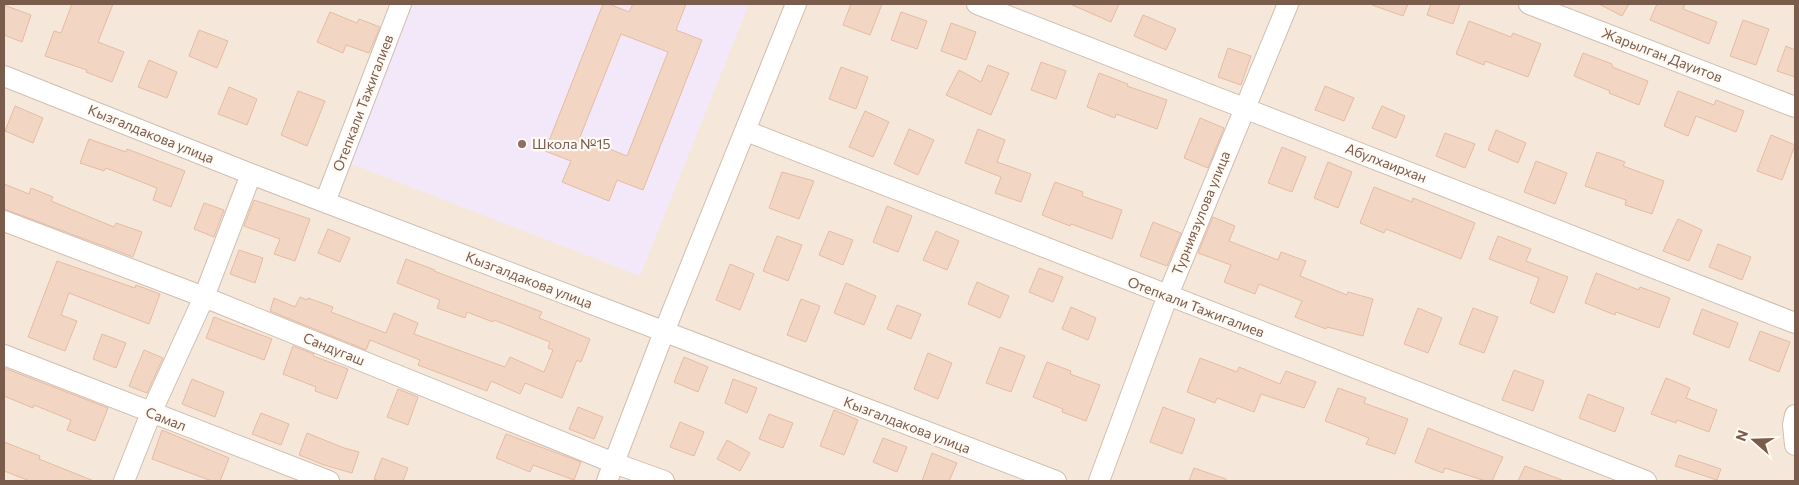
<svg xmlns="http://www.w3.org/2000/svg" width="1799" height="485" font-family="Commissioner,sans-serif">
  <rect width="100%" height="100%" fill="#fdf6ec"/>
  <path fill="#f5e8da" d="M4 4H1795V481H4Z"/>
  <path fill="#f3e8fa" d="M405 4H749L640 276 344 161Z"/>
  <path fill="#f3d5c3" stroke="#e6bba3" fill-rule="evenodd" d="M72 4H113L98 42 124 52 112 82 86 72 87 70 45 56 54 31 61 33Z
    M603 4H609L629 12 633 4H686L676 30 702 40 643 190 617 180 609 201 562 182 571 161 545 151ZM621 34 668 52 627 156 580 137Z
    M851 4H882L870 35 843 25Z
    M1070 4H1119L1111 22Z
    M1372 4H1408L1403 16 1372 5Z
    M1431 4H1460L1453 24 1427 15Z
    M1599 4H1629L1622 16Z
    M1657 4H1685L1683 9 1717 22 1709 44 1650 20Z
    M4 5 31 15 22 42 4 35Z
    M330 12 357 23 359 19 380 27 369 53 346 45 343 53 317 42Z
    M901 12 927 21 917 49 891 40Z
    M1143 15 1176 29 1166 50 1134 36Z
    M1743 20 1769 29 1756 65 1730 56Z
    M1469 21 1511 37 1513 33 1541 44 1528 77 1485 61 1484 65 1456 54Z
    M951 23 976 32 966 60 941 51Z
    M199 30 228 41 217 68 189 56Z
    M1786 46 1795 50V77L1777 71Z
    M1228 48 1251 56 1241 85 1218 77Z
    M1583 53 1612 64V67L1648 81 1639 105 1609 93 1610 91 1574 76Z
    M149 60 177 72 167 98 138 87Z
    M1041 62 1066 71 1056 99 1031 90Z
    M988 65 1009 73 991 115 946 95 959 70 981 82Z
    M841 67 868 77 856 109 829 99Z
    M1099 73 1128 84 1127 86 1167 100 1157 129 1116 114 1115 118 1087 107Z
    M1325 86 1354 98 1344 121 1315 110Z
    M229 87 257 99 247 125 218 114Z
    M298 91 325 101 307 146 281 135Z
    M1678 91 1714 105 1716 100 1744 111 1736 132 1696 116 1688 136 1664 126Z
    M15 106 43 118 33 143 5 131Z
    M1382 106 1405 116 1396 138 1372 128Z
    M865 111 889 122 873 157 849 147Z
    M1200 118 1224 128 1208 168 1184 158Z
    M909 129 934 140 918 175 894 164Z
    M978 129 1005 140 997 162 1031 174 1021 202 995 193 1001 177 965 163Z
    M1496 130 1526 143 1518 163 1488 150Z
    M1445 133 1475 144 1465 168 1436 156Z
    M1771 135 1795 145 1782 180 1757 171Z
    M89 139 126 152 127 149 185 171 171 207 153 200 157 188 106 168 104 171 80 163Z
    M1282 147 1306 157 1292 192 1268 183Z
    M1597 152 1625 162 1623 166 1664 181 1652 214 1625 205 1626 200 1585 186Z
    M1536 161 1567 173 1555 204 1524 192Z
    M1328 162 1352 172 1338 208 1314 198Z
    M782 172 814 181 799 219 769 208Z
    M1055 182 1083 192 1082 196 1122 210 1112 239 1071 224 1070 226 1042 215Z
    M4 184 29 194 31 188 53 197 51 201 114 227 116 223 142 232 133 257 4 209Z
    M1374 187 1412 202 1413 198 1475 223 1461 259 1386 229 1384 233 1360 223Z
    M254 200 310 219 295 261 274 254 280 239 244 226Z
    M204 203 224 210 214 237 194 229Z
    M887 206 912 216 898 252 873 242Z
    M1213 217 1235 226 1229 241 1278 260 1281 252 1306 261 1300 276 1347 295 1348 292 1373 299 1363 336 1327 327 1326 329 1295 317 1302 301 1259 284 1255 294 1224 282 1231 265 1198 253Z
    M1678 219 1702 230 1689 261 1663 251Z
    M1153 222 1181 233 1167 266 1140 256Z
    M328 229 350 238 340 262 318 253Z
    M829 231 853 240 843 265 819 255Z
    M936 231 959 241 947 270 923 260Z
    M777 236 802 245 788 281 763 271Z
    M1498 236 1531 249 1526 261 1568 277 1554 313 1530 303 1539 278 1489 259Z
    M1718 244 1751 257 1742 280 1709 267Z
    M239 250 263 258 255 283 230 274Z
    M406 259 435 270 434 271 542 312 539 318 590 339 581 362 577 360 562 398 525 383 520 394 491 381 487 391 418 365 420 360 370 340 366 350 270 311 274 298 295 307 300 297 307 300 308 298 333 307 331 312 386 333 394 313 418 323 414 334 505 367 510 357 544 372 553 350 548 348 550 342 494 320 493 322 467 312 465 318 437 308 440 300 397 283Z
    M57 261 135 288 136 285 160 294 149 324 69 293 61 315 77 321 65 351 28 337Z
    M730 264 754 274 740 310 716 300Z
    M1039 268 1063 277 1053 302 1029 292Z
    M1596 273 1639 290 1640 287 1670 298 1659 328 1616 312 1615 315 1585 303Z
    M977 282 1009 296 1000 318 968 304Z
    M846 283 876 296 864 325 834 313Z
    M801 299 820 306 806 342 787 335Z
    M897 305 921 314 911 339 887 329Z
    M1071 307 1096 318 1088 340 1062 329Z
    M1418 308 1442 318 1428 353 1404 344Z
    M1473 308 1498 317 1484 353 1459 344Z
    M1702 309 1738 323 1729 348 1693 334Z
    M214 317 272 339 264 360 206 338Z
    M1760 331 1790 342 1779 372 1749 360Z
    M102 334 126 343 116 368 93 359Z
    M293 346 314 354 313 356 348 369 337 399 315 391 316 387 283 374Z
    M1000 347 1025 356 1011 392 986 383Z
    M144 350 163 358 147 393 129 386Z
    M928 353 952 363 938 399 914 389Z
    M684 357 708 367 698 392 674 382Z
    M1200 358 1237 372 1239 367 1280 384 1286 371 1316 382 1304 408 1261 394 1254 412 1217 398 1215 403 1187 392Z
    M1047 362 1071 371 1070 374 1100 385 1086 421 1062 412 1063 409 1033 397Z
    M4 368 108 408 95 441 67 430 71 420 34 405 33 408 4 396Z
    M1514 370 1544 381 1533 411 1502 400Z
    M1666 378 1690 388 1686 398 1717 410 1709 432 1677 420 1676 423 1651 414Z
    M192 379 224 392 215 417 182 404Z
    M733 379 757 388 747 413 725 403Z
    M1338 388 1366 398 1364 403 1408 419 1395 454 1366 444 1369 438 1325 421Z
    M398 389 418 397 408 425 387 417Z
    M1588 394 1624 408 1615 432 1579 418Z
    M578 407 603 417 594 439 569 429Z
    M1163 407 1195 419 1182 454 1150 442Z
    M834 410 858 420 844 455 820 446Z
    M261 413 289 424 281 445 252 434Z
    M769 414 793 423 783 448 759 439Z
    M680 422 704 432 694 456 670 447Z
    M1428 428 1503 457 1492 481H1486L1445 468 1443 473 1415 462Z
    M162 430 229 458 220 481H212L152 459Z
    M307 433 344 448 359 452 352 473 324 465 299 455Z
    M506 434 581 462 574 480 533 465 530 472 496 458Z
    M883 438 907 447 897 472 873 462Z
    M727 440 750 453 740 471 717 459Z
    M4 442 40 456 39 459 94 481H30L4 471Z
    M932 453 957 463 949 481H922Z
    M1679 455 1721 469 1717 480 1675 466Z
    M382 458 408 468 403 481H380L374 479Z
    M1525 466 1562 480V481H1518Z
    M1194 468 1226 479V481H1189Z"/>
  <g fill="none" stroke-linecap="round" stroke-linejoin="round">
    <g stroke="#d1beb0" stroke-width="22">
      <path id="minor" d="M977 4 1795 323
        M1529 4 1795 107
        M4 76 251 174 1056 481
        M746 131 1646 481
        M325 202 401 4
        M4 221 204 297 614 463 664 481
        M4 355 329 481
        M1795 415 1793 425 1795 445
        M124 481 151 413 204 297 251 174
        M607 481 664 332 796 4
        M1099 481 1168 295 1288 4"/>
    </g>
    <use href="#minor" stroke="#fff" stroke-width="20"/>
  </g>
  <circle fill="#8d6e63" stroke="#fffaf3" stroke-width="2" cx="522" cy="144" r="5"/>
  <g text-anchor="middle" stroke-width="4.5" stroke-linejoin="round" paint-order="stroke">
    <g font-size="14" fill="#7a5c4d" stroke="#fffaf3">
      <text transform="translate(1662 55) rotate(21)" y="5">Жарылган Дауитов</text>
      <text transform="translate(363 103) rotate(-69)" y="5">Отепкали Тажигалиев</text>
      <text transform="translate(151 134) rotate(22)" y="5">Кызгалдакова улица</text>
      <text transform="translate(1386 163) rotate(21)" y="5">Абулхаирхан</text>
      <text transform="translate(1201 213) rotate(-68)" y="5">Турниязулова улица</text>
      <text transform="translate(529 280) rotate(21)" y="5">Кызгалдакова улица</text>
      <text transform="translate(1196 307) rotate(21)" y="5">Отепкали Тажигалиев</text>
      <text transform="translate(334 349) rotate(22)" y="5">Сандугаш</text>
      <text transform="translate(166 419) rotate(21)" y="5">Самал</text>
      <text transform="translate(907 425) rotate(21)" y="5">Кызгалдакова улица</text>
    </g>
    <g font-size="14" fill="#785e54" stroke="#fffaf3" text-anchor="start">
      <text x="532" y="149">Школа №15</text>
    </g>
  </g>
  <rect width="1799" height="485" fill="none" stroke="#7a5c4d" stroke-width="10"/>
  <g transform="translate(1754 440) rotate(290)" stroke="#fffaf3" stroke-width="4" paint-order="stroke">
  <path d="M0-4L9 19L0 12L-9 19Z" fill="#7a5c4d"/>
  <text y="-8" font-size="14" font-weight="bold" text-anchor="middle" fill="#7a5c4d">N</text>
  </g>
</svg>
